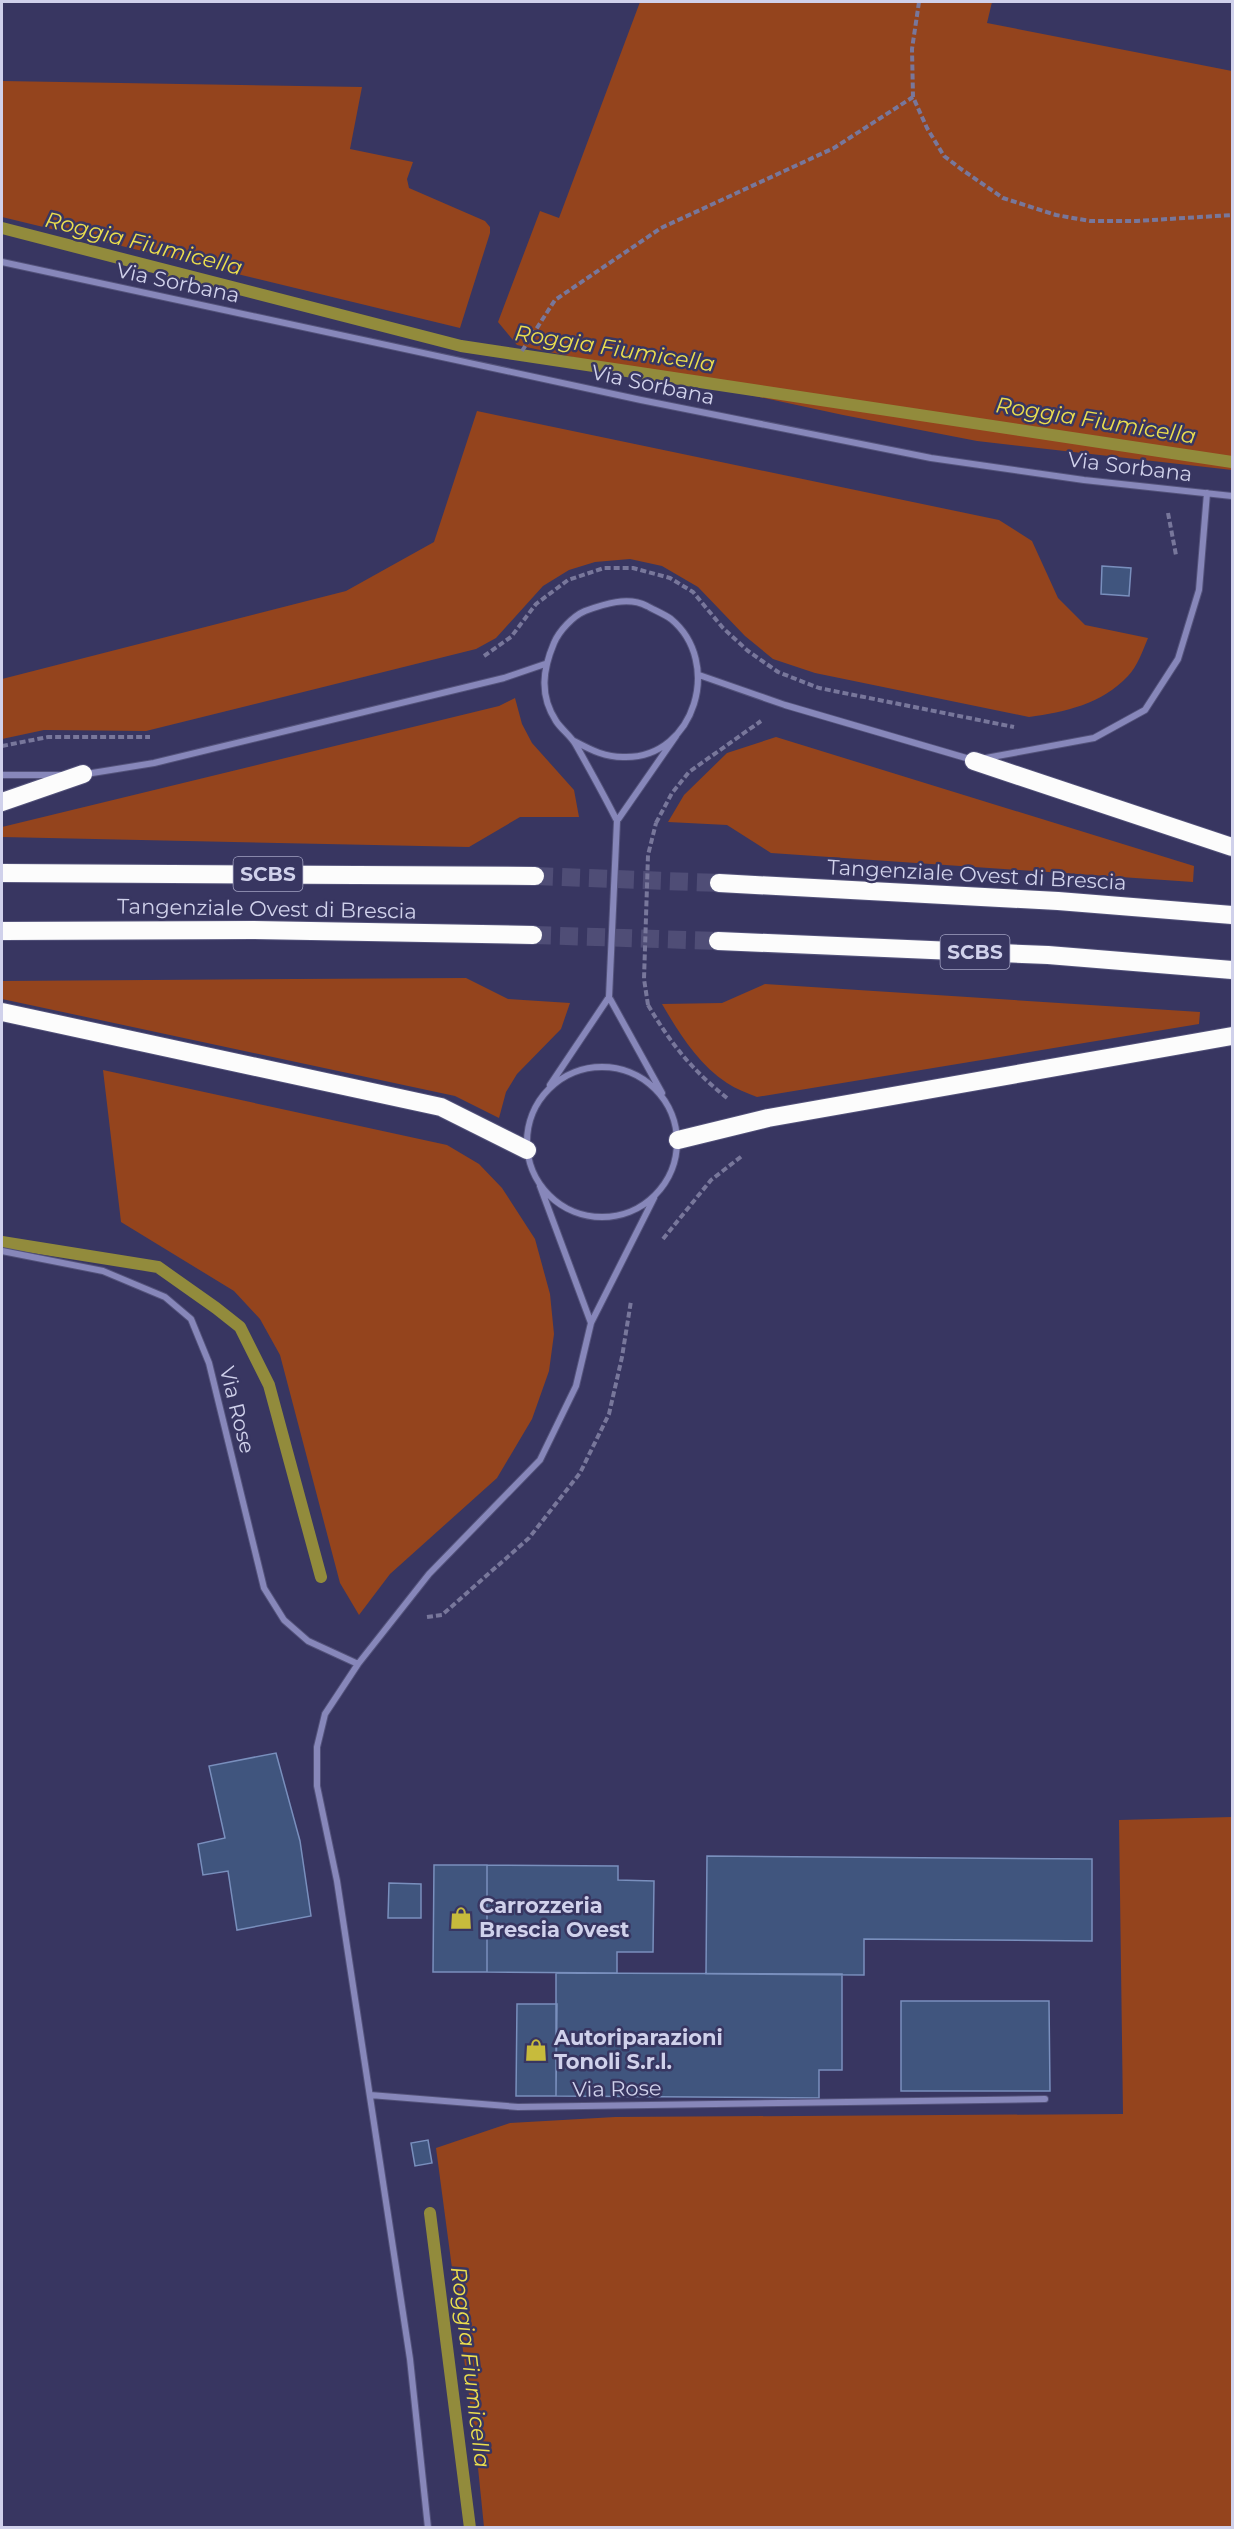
<svg xmlns="http://www.w3.org/2000/svg" width="1234" height="2529" font-family="Montserrat,sans-serif">
  <rect width="100%" height="100%" fill="#383661"/>
  <path fill="#94441d" d="M640 2H992L987 23 1232 71V470L977 441 843 415 517 345 498 322 540 211 559 218Z
    M2 81 362 87 350 149 413 162 407 179 409 188 485 221 490 227V233L460 328 2 217Z
    M477 411 999 520 1032 541 1058 598 1085 625 1148 638C1143 650 1137 667 1128 676 1102 704 1065 712 1029 717L815 673 773 659 745 636 698 587 662 566 630 559 595 562 569 570 543 586 496 638 476 649 146 731 44 730 2 739V679L346 591 434 542Z
    M515 698 522 724 532 743 574 790 579 817H520L469 847 2 837V827L499 706Z
    M776 737 1194 866 1193 882 771 853 727 825 668 822 684 795 727 753Z
    M466 978 508 999 570 1003 561 1029 517 1074 506 1092 499 1118 455 1096 2 999V981Z
    M765 984 1200 1012 1199 1024 757 1097C747 1093 736 1089 727 1083 698 1064 679 1033 662 1004L722 1003Z
    M103 1070 447 1145 479 1164 502 1188 535 1239 550 1294 554 1334 549 1371 532 1419 497 1478 390 1574 359 1615 340 1583 280 1355 260 1319 234 1291 121 1222Z
    M1232 1817V2527H484L476 2448 436 2148 510 2123 615 2117 1123 2114 1119 1820Z"/>
  <g fill="none" stroke-linecap="round" stroke-linejoin="round">
    <path stroke="#928b3c" stroke-width="12" d="M2 228 461 346 1232 462
      M2 1242 158 1267 216 1308 240 1327 269 1385 321 1577
      M430 2213 470 2528"/>
  </g>
  <path fill="#40557e" stroke="#798fbd" stroke-width="1.5" d="M1102 566 1131 568 1129 596 1101 594Z
    M276 1753 300 1841 311 1916 237 1930 228 1871 203 1875 198 1844 225 1838 209 1766Z
    M707 1856 1092 1859V1941L864 1939V1975L706 1974Z
    M434 1865H487V1972H433Z
    M487 1865 618 1866V1880L654 1881 653 1952H617V1973L487 1972Z
    M389 1883 421 1884V1918H388Z
    M556 1973 842 1974V2070H819V2098L556 2096Z
    M901 2001H1049L1050 2091H901Z
    M517 2004H557L556 2096H516Z
    M428 2140 432 2163 415 2166 411 2143Z"/>
  <g fill="none" stroke-linecap="round" stroke-linejoin="round">
    <path stroke="#4f4d76" stroke-width="18" stroke-dasharray="18 9" stroke-linecap="butt" d="M535 876 719 883
      M533 935 718 941"/>
    <g stroke="#53527a" stroke-width="8">
      <path id="street" d="M2 262 641 400 931 458 1084 480 1232 496
        M699 675 785 705 973 760
        M574 741C591 750 606 758 626 757 695 757 723 662 671 619 664 614 654 610 647 606 628 596 604 604 585 611 573 616 559 631 554 643 543 669 539 695 556 721 561 729 571 736 576 745 590 770 604 795 617 821L676 736
        M986 758 1094 738 1145 710 1178 659 1199 590 1207 493
        M86 774 154 763 504 678 545 664
        M2 775H61
        M527 1142a75 75 0 1 1 150 0a75 75 0 1 1-150 0Z
        M550 1085 609 997 662 1093
        M540 1186 591 1323
        M2 1251 103 1271 165 1297 191 1319 209 1363 264 1588 284 1620 308 1641 358 1664
        M370 2095 518 2107 1045 2099
        M428 2528 410 2359 337 1881 317 1786V1747L325 1714 358 1664 429 1574 540 1460 576 1386 591 1323 654 1198"/>
    </g>
    <g stroke="#53527a" stroke-width="20">
      <path id="highway" d="M974 761 1232 847
        M2 802 83 774
        M2 873 535 876
        M719 883 1058 901 1232 915
        M2 931 253 930 533 935
        M718 941 1048 955 1232 970
        M2 1012 441 1107 527 1150
        M678 1140 768 1118 1232 1036"/>
    </g>
    <path stroke="#78779b" stroke-width="4" stroke-dasharray="6 3" stroke-linecap="butt" d="M919 2 912 49 913 97 927 128 944 156 961 169 1003 198 1056 215 1090 221H1137L1232 215
      M522 351 555 300 661 228 834 148 913 97
      M1168 513 1176 555
      M484 656 511 637 536 604 568 580 604 568H633L670 578 693 592 723 628 748 651 778 672 819 688 1014 727
      M2 746 48 737H150
      M656 823 672 793 689 772 761 721
      M648 1005C671 1044 691 1069 727 1098
      M663 1239 711 1180 742 1156
      M427 1617 442 1615 529 1538 580 1473 609 1414 622 1357 631 1301"/>
    <use href="#street" stroke="#8787ba" stroke-width="6"/>
    <use href="#highway" stroke="#fcfcfc" stroke-width="18"/>
    <g stroke="#53527a" stroke-width="8" stroke-linecap="butt">
      <path id="street-bridge" d="M609 997 617 821"/>
    </g>
    <path stroke="#78779b" stroke-width="4" stroke-dasharray="6 3" stroke-linecap="butt" d="M648 1005 644 979 648 855 656 823"/>
    <use href="#street-bridge" stroke="#8787ba" stroke-width="6"/>
  </g>
  <defs>
    <g id="shop-bare" transform="scale(1.8)"><path d="M-5-2.5h2.3a2.7 3.5 0 0 1 5.4 0H5L5.5 6h-11ZM-1.5-2.5h3a1.5 2.3 0 0 0-3 0Z" fill="#c7bb3c" stroke="#383661" stroke-width="2.5" paint-order="stroke"/></g>
  </defs>
  <g fill-rule="evenodd">
    <use href="#shop-bare" x="461" y="1918"/>
    <use href="#shop-bare" x="536" y="2050"/>
  </g>
  <g text-anchor="middle" stroke-width="5" stroke-linejoin="round" paint-order="stroke">
    <g fill="#383661" stroke="#a2a2c2" stroke-width="1.5">
      <rect x="233.5" y="857" width="69" height="34" rx="4.5"/>
      <rect x="940.5" y="935" width="69" height="34" rx="4.5"/>
    </g>
    <g font-size="20" font-weight="bold" fill="#d0d1eb">
      <text x="268" y="881">SCBS</text>
      <text x="975" y="959">SCBS</text>
    </g>
    <g font-size="21" fill="#d0d1eb" stroke="#383661">
      <text transform="translate(178 283) rotate(12)" y="7">Via Sorbana</text>
      <text transform="translate(653 385) rotate(12)" y="7">Via Sorbana</text>
      <text transform="translate(1130 467) rotate(7)" y="7">Via Sorbana</text>
      <text transform="translate(977 875) rotate(3)" y="7">Tangenziale Ovest di Brescia</text>
      <text transform="translate(267 909) rotate(1)" y="7">Tangenziale Ovest di Brescia</text>
      <text transform="translate(237 1410) rotate(76)" y="7">Via Rose</text>
      <text transform="translate(617 2089) rotate(-1)" y="7">Via Rose</text>
    </g>
    <g font-size="21" font-weight="bold" fill="#d0d1eb" stroke="#383661" text-anchor="start">
      <text x="479" y="1913">Carrozzeria<tspan x="479" dy="24">Brescia Ovest</tspan></text>
      <text x="554" y="2045">Autoriparazioni<tspan x="554" dy="24">Tonoli S.r.l.</tspan></text>
    </g>
    <g font-size="22" font-style="italic" fill="#ebde4e" stroke="#383661">
      <text transform="translate(144 243) rotate(14)" y="8">Roggia Fiumicella</text>
      <text transform="translate(615 348) rotate(9)" y="8">Roggia Fiumicella</text>
      <text transform="translate(1096 420) rotate(9)" y="8">Roggia Fiumicella</text>
      <text transform="translate(471 2367) rotate(83)" y="8">Roggia Fiumicella</text>
    </g>
  </g>
  <rect width="1234" height="2529" fill="none" stroke="#d0d1eb" stroke-width="6"/>
</svg>
